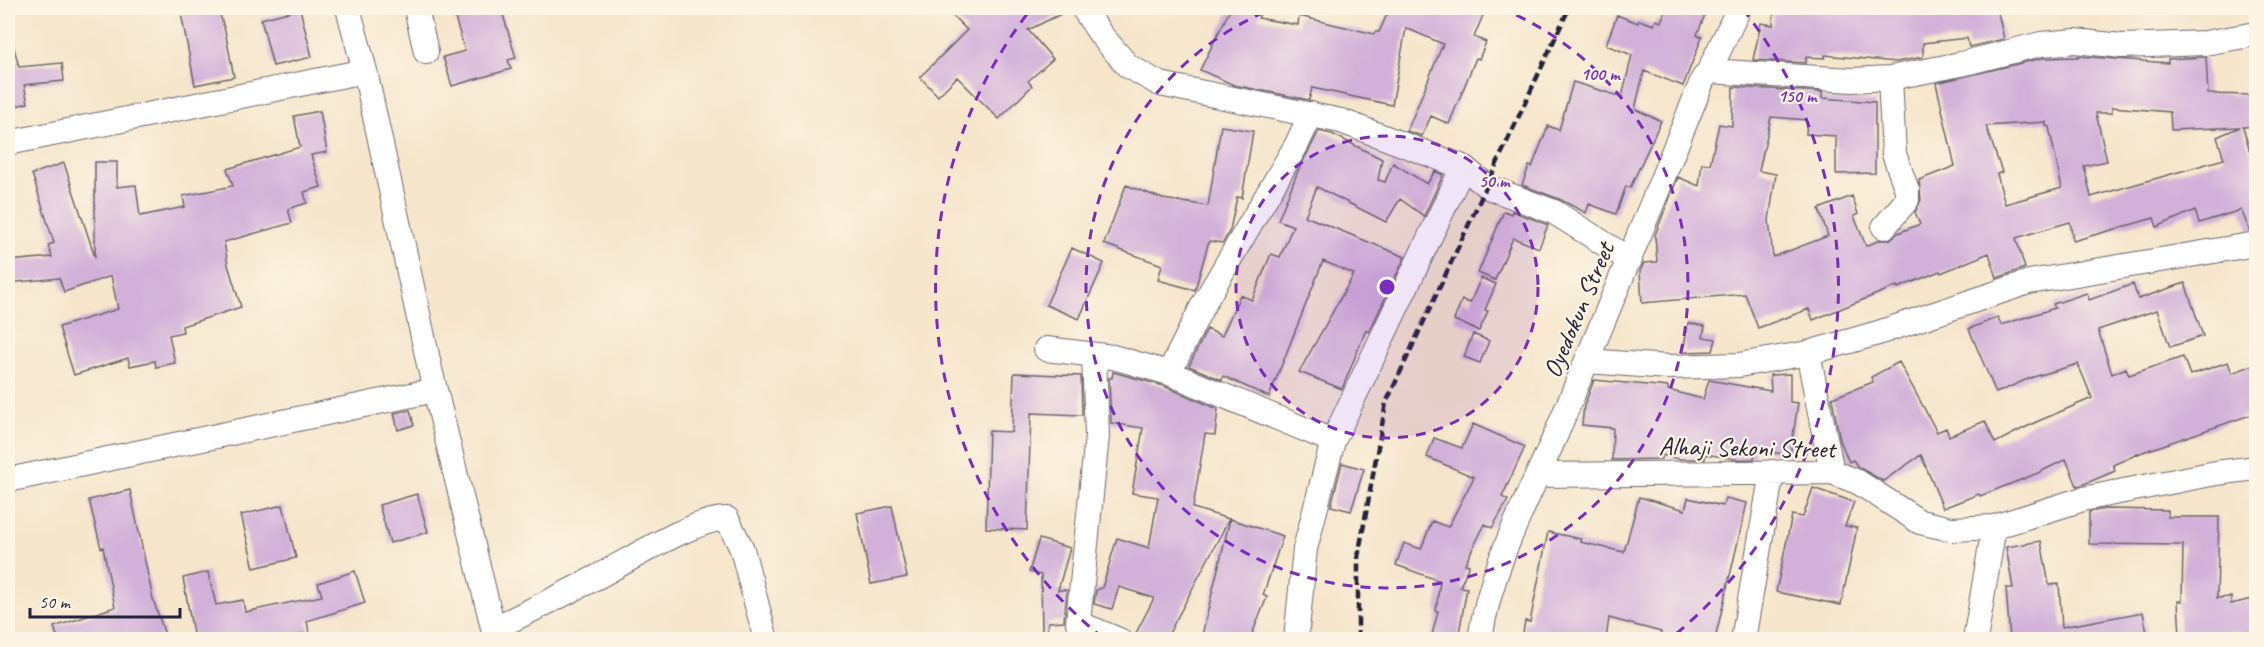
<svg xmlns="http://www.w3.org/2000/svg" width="2264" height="647" font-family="Caveat,sans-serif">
  <rect width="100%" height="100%" fill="#fcf5e5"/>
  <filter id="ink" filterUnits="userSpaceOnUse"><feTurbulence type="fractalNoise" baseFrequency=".0167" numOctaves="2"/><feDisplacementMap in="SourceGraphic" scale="12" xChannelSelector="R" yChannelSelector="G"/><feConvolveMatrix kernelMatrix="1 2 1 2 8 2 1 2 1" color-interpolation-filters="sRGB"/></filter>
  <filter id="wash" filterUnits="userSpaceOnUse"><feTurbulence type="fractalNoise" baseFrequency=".008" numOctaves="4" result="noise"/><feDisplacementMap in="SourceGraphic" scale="24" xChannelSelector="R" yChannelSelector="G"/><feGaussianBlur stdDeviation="1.35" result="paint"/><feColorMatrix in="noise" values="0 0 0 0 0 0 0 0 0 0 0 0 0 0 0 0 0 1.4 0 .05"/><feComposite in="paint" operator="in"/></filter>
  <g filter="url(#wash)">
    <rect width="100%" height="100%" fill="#f5e5cb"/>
    <g id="blocks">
      <path fill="#d1b0d9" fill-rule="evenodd" d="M180 8H218L225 31 234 77 195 85Z
        M452 8H501L516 58 508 60 511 69 452 86 443 57 465 51Z
        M945 8H1069V10L1028 30 1053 59 1028 81 1032 86 999 119 957 77 938 96 920 77 967 30Z
        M1231 8H1263L1258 18 1298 25 1299 16 1374 34 1375 32H1379L1390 8H1486L1474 37 1486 42 1479 59 1476 58 1449 124 1431 116 1422 136 1407 131 1443 44 1406 28 1392 105 1312 88 1309 100 1234 85 1200 70Z
        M1666 8H1694L1706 12 1697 35 1702 37 1683 86 1644 71 1635 109 1661 121 1630 188 1626 186 1616 214 1589 204 1586 213 1559 199 1522 185 1529 166 1532 167 1548 126 1559 130 1573 82 1622 97 1632 55 1606 45 1617 15 1638 23 1639 20 1654 25 1656 20 1661 22Z
        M1774 8H1844L1890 11V8H1997L2004 39 1969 47 1967 38 1923 43V57L1896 62 1825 55V58L1806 57V63L1753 60 1761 23 1773 25Z
        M300 9 312 57 273 66 261 19Z
        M13 44 19 67 62 63 64 81 24 85 28 103 8 108V45Z
        M2078 56 2168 63V59L2206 57 2208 94 2256 95V126L2243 127 2256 173V230L2250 231 2241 210 2199 223 2195 210 2157 227 2154 218 2073 241 2070 222 2016 238 2025 268 1997 278 1989 253 1941 273 1940 271 1898 288 1897 286 1813 320 1809 309 1758 328 1745 294 1642 303 1640 271 1644 263 1657 262 1655 235 1678 177 1699 186 1702 163 1710 164 1719 124 1732 126 1733 87 1822 92V98L1875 102V173L1836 174V136L1806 134 1807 120 1771 117 1759 171 1776 174 1769 220 1773 257 1828 236 1819 209 1852 196 1858 214 1854 216 1866 246 1880 240H1889L1898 233 1920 224 1915 212 1921 200 1919 180 1955 166 1936 83 2043 58 2078 57ZM2112 107 2170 112 2171 130 2240 127 2217 137 2224 159 2091 197 2084 166 2107 161 2096 113H2112ZM2046 122V126L2049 127 2062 188 2005 204 1997 174 2002 172 1986 126Z
        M320 111 327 152 311 155 321 187 304 192 307 203 288 209 292 223 224 242 228 265 241 307 182 326 183 332 169 335 175 363 156 367 155 361 130 366 128 358 74 375 59 327 118 309 111 276 64 292 59 278 8 283V261L52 257 48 245 54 243 32 174 64 163 95 257V162H117V187L136 185 140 216 185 207 183 196 233 186 227 169 300 147 294 116Z
        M1221 126 1253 131 1242 198 1237 197 1230 230 1223 243 1209 241 1195 290 1158 280 1162 265 1104 244 1126 185 1163 199 1208 206Z
        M1319 131 1332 134 1382 159 1378 180 1385 182 1393 163 1427 184 1435 171 1443 175 1424 216 1400 199 1386 222 1317 187 1305 216 1405 257 1369 332 1366 330 1342 389 1299 372 1354 274 1323 261 1269 397 1223 376 1222 380 1189 366 1207 329 1222 336 1240 295 1252 300 1271 254 1280 257 1293 226 1278 220 1298 171Z
        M1504 211 1511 214 1512 211 1548 225 1539 248 1513 238 1495 280 1478 273Z
        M1072 248 1104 263 1079 319 1046 305Z
        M1481 278 1496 284 1485 310 1488 311 1479 331 1454 320 1462 300 1470 303Z
        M2185 283 2203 336 2170 347 2157 310 2098 330 2112 374 2126 368 2129 375 2183 357 2190 375 2228 362 2232 373 2256 364V413L2140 453 2113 465 2115 471 2082 485 2077 486 2066 459 2038 473 1980 496 1979 494 1943 508 1921 455 1883 481 1858 467 1853 460 1849 462 1840 440 1832 398 1873 382 1871 377 1899 362 1937 432 1946 428 1949 436 1985 421 1995 443 2034 423 2092 398 2078 364 2030 378 1996 393 1969 329 1998 317 2001 325 2055 308 2053 304 2087 293 2089 300 2133 284 2138 299Z
        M1688 323 1705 326 1703 337 1716 339 1713 351 1683 352Z
        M1473 334 1489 341 1480 363 1464 357Z
        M1113 372 1164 386 1218 409 1215 435 1205 434 1193 508 1229 519 1166 639H1133L1154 598 1119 587 1112 609 1094 604 1096 590 1102 588 1117 538 1149 548 1158 497 1132 493 1143 428 1111 423 1109 378H1112Z
        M1014 373 1081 376 1082 415 1031 413 1027 530 986 528 989 431 1012 432Z
        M1790 374V402L1798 403 1790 455 1755 450 1754 459H1734L1706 454 1705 459H1678L1662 455 1661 459 1612 460 1613 428 1582 425 1584 406 1594 380 1668 387V390L1703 399 1709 380 1771 391 1770 375Z
        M410 410 414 425 398 430 394 413Z
        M1473 424 1525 447 1502 497 1508 500 1492 528 1485 524 1465 564 1469 565 1460 587 1467 588 1458 639H1431L1438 611H1436L1440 581 1396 565 1404 543 1421 549 1432 521 1448 527 1474 477 1427 457 1434 438 1462 448Z
        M1342 463 1364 469 1351 511 1331 506Z
        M1813 488 1854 502 1845 526 1857 528 1841 605 1776 592 1792 515 1803 517Z
        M130 490 153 599 165 635 152 639H58L54 627 115 607 103 547 101 548 89 500Z
        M417 494 428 532 390 543 379 505Z
        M1639 497 1685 510 1688 498 1723 506 1725 498 1747 503 1715 639H1659L1661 632 1609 618 1606 639H1522L1525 621 1530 622 1548 532 1581 539 1580 542 1624 552Z
        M283 505 296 558 254 568 241 515Z
        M892 506 907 577 871 584 857 513Z
        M2105 509 2168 510V517H2219L2217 598 2231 597V604L2256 598V639H2240L2239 631 2180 636 2178 601H2182L2183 545 2089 544V512Z
        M1230 519 1283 536 1263 595 1267 597 1250 639H1201Z
        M1039 539 1070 548 1058 590H1067L1064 621 1049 622 1046 633H1042L1041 575 1029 572Z
        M2041 541 2049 585 2059 584 2062 627 2143 612 2148 639H2010L2006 588H2013L2006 547Z
        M355 571 365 603 307 621 309 633 277 639H194L183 578 208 572 216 605 243 600 245 612 322 596 318 583Z"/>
    </g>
  </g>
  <g filter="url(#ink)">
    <use href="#blocks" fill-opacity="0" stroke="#6c666d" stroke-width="1.5"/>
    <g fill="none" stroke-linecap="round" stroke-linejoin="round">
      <g stroke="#6c666d" stroke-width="26">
        <path id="minor" d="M348 8 365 71 430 369 496 640
          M416 8 426 52
          M1083 8 1101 35 1128 66 1160 84 1341 121 1463 167 1488 187 1554 212 1630 260
          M1709 71 1852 80 1890 78 1961 64 2041 44 2075 41 2122 46 2205 43 2256 34
          M8 143 365 71
          M1884 227 1907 200V190L1894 154 1890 78
          M1046 349 1113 357 1169 373 1333 441
          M1808 353 1832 472
          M1094 355 1097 436 1078 623 1119 640
          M1587 361 1668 367 1739 365 1808 353 1878 333 2029 282 2256 244
          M1169 373 1204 303 1297 144 1311 114
          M1539 475 1832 472 1858 482 1920 522 1951 529 1994 527 2083 499 2216 473 2256 468
          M8 480 435 390
          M493 629C528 612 563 595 597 577 626 562 697 517 727 519L742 549 766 640
          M1296 640 1305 549 1333 441 1463 167
          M1480 640C1490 566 1528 499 1557 432 1607 314 1655 197 1703 79L1709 71 1739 8
          M1743 640 1772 472
          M1975 640 1994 527"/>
      </g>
      <use href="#minor" stroke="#fff" stroke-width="24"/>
      <path stroke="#22223b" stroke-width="4.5" stroke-dasharray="9 4.5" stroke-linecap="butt" d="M1358 640V557L1386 403 1569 8"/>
    </g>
  </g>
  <circle cx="1387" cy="287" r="151" fill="#7b2cbf" fill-opacity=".12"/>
  <g fill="none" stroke="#7b2cbf" stroke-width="3" stroke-dasharray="10 8">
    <circle cx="1387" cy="287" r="151"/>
    <path d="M1500 8A301 301 0 1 1 1274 8"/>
    <path d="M1103 638A452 452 0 0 1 1031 9M1743 9A452 452 0 0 1 1671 638"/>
  </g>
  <g text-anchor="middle" stroke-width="4.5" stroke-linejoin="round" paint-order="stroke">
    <g font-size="26" fill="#22223b" stroke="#fcf5e5">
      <text transform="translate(1578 310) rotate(-67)" y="9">Oyedokun Street</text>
      <text transform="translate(1747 447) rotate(1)" y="9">Alhaji Sekoni Street</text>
    </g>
  </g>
  <circle cx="1387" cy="287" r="9" fill="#7b2cbf" stroke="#fcf5e5" stroke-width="3"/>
  <g font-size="18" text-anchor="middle" font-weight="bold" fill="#7b2cbf" stroke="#fcf5e5" stroke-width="4.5" stroke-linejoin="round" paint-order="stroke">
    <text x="1600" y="80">100 m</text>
    <text x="1797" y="102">150 m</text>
    <text x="1494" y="187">50 m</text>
  </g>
  <rect width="2264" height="647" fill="none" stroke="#fcf5e5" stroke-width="30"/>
  <path d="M30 608v9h150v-9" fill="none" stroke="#22223b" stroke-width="3"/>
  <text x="39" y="608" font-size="18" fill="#22223b" stroke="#fcf5e5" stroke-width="4.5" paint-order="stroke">50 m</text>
</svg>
